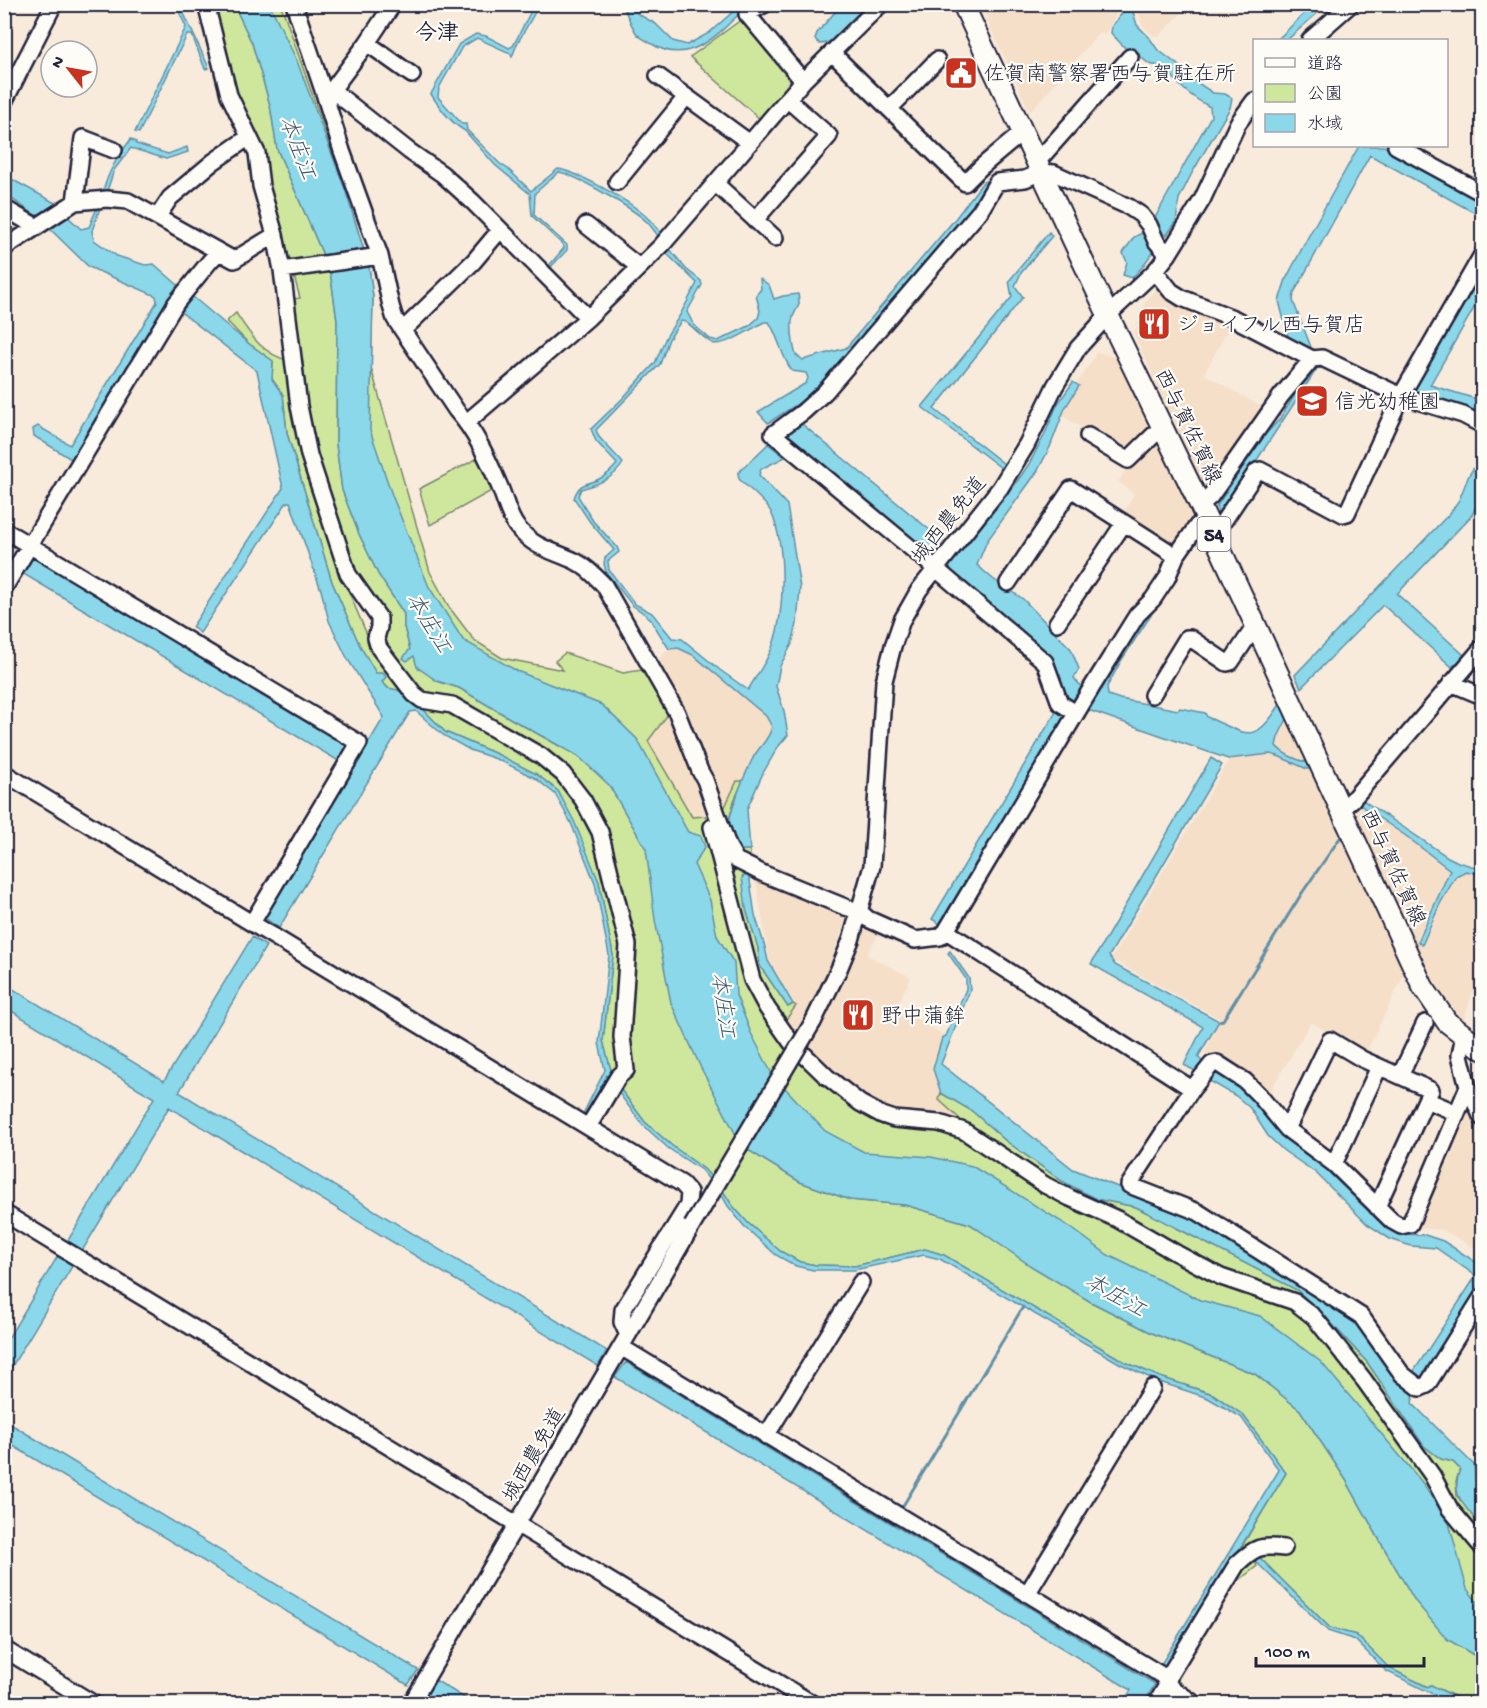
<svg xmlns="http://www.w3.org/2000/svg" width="1487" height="1708" font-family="'Gochi Hand','Klee One',sans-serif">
  <rect width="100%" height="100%" fill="#f8ebdc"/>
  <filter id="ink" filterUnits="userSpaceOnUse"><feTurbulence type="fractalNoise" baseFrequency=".0167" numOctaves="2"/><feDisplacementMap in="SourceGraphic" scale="12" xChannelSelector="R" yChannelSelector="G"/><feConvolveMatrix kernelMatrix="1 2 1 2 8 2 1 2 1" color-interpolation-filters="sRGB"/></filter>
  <g filter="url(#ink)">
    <path fill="#f5dfc9" d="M1115 5 1119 11 1105 34H1098L1030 112 980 5Z
      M1137 5H1190L1159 36H1153L1142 25Z
      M1161 283 1232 322 1204 374 1269 411 1208 496 1134 334 1145 302Z
      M1097 352 1122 359 1197 519 1177 551 1121 518 1134 494 1118 482 1131 461 1059 413Z
      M678 648 693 655 766 716 772 727 769 738 753 757 743 781 737 782 721 815 692 817 648 741V669L669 649Z
      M1291 717 1407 968 1365 1055 1311 1022 1266 1098 1250 1079 1204 1053 1220 1019 1111 959 1229 760 1273 746Z
      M1362 808 1449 863 1482 874V963L1464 1020 1452 1007 1433 979 1355 814Z
      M753 865 851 902 831 965 800 1024 811 1041 843 985 869 911 885 920 867 955 911 977 897 1007 949 1038 937 1070 941 1093 938 1099 960 1119 952 1130 882 1125 827 1086 777 1030 796 1006 770 964Z
      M1468 1101 1482 1132V1252L1443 1230 1413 1227Z"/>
    <path fill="#cfe79d" stroke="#78846c" stroke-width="1.5" fill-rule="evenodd" d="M213 5H234L252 43 270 105 277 149 330 271 337 320 336 444 342 490 359 534 378 574 404 614V627L410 650 437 681 459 688 513 720 627 784 724 1087 735 1133 748 1150 800 1182 850 1200 905 1205 970 1224 1091 1302 1152 1333 1255 1374 1300 1410 1346 1480 1384 1548 1447 1639 1482 1660V1703H1462L1463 1700 1431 1685 1428 1687 1389 1668 1356 1635 1330 1628 1259 1557 1254 1560 1257 1566 1232 1586 1221 1581 1286 1473 1243 1415 1213 1394 1160 1377 1125 1362 944 1255 925 1249 855 1266 816 1265 800 1262 780 1251 748 1223 732 1205 723 1191 704 1169 671 1145 645 1122 621 1090 616 1093 587 1116 607 1074H612L603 1041 613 955 599 882 558 791 536 774 499 755 445 732 423 709 388 688 382 682 385 677 383 673 376 674 360 646 332 582 287 433 283 395 272 379 273 361 248 343 227 321 236 313C251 336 262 354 290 361L283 301 300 298 260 152 232 92ZM333 538 379 637H368L348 590Z
      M265 5H280L284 13 346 192 369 267 373 297 371 368 430 572 449 607 474 640 502 658 563 670 555 661 565 653 623 673 648 669 669 713 648 741 692 817 721 815 737 781H743L734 801 728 824 740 850H750L749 874 760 966 788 1007 793 1004 796 1006 778 1030 827 1086 882 1125 952 1130 960 1119 938 1099 941 1093 972 1111 1006 1141 1062 1181 1096 1199 1136 1207 1297 1290 1323 1314 1367 1362 1424 1446 1441 1459 1453 1462 1460 1469 1456 1481 1457 1496 1482 1527V1623L1380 1433 873 1165 783 1129 706 936 682 836 477 664 426 600 360 416 367 282Z
      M745 17 796 82 761 120 690 57Z
      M480 457 495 489 430 525 419 489Z"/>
    <path fill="#8bd8eb" stroke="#618fa5" stroke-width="1.5" d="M1314 4 1318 5 1322 9 1287 40H1277Z
      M176 5H180L209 68 205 69 192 35H187L139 133 135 132 186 27Z
      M234 5H270L297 61 346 192 369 267 373 297 370 430 392 495 429 587 463 640 517 671 602 705 637 739 688 832 701 836 705 847 694 864 710 900 717 936 734 963 736 995 751 1033 772 1074 825 1131 864 1152 931 1157 972 1166 1070 1227 1108 1255 1200 1300 1260 1316 1321 1362 1421 1481 1449 1523 1467 1589 1482 1608V1660L1447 1639 1415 1601 1384 1548 1346 1480 1300 1410 1255 1374 1152 1333 1091 1302 1031 1266 970 1224 905 1205 850 1200 800 1182 748 1150 735 1133 701 1068 671 1003 655 920 646 849 609 785 578 756 513 720 459 688 437 681 417 667 414 656 407 661 403 658 410 649 404 627V614L378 574 359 534 342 490 336 444 337 320 330 271 277 149 270 105 252 43Z
      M531 5H537L538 7 517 44 512 57 510 53 477 38 462 47 439 88 438 97 462 124H466L467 130 499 163 508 169 531 191 558 169C576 171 627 200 642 213 650 219 655 226 662 234L659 237C655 232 651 226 647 222 635 210 574 174 559 172L535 193 534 215 567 245V250L547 271 546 269 564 248 563 245 532 216 530 194 495 165 465 131C451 123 439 107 431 94L459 44 476 34 486 36 509 48 513 46 533 7Z
      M622 5H628L638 14 656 24 673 41 687 45 709 33 735 10 740 13C716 37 687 66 652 44 648 41 640 38 637 34 631 26 627 13 622 5Z
      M841 5H869C859 16 836 45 820 44L815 39 817 33Z
      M1120 5H1131L1137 25 1149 37 1157 49 1178 65 1190 78 1213 93 1225 94 1232 98 1230 108 1192 173 1179 199 1176 222 1166 236 1159 237 1153 225 1157 214 1211 116 1210 107C1193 98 1176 86 1168 68L1149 64 1136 53 1127 50 1111 33 1112 26 1123 12Z
      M131 139 136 142V144L168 154 187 147 188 152 166 159 131 148 114 170 106 194H102C109 170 116 159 131 139Z
      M1359 146H1384L1482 198V217L1370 155 1294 293 1293 301 1311 347 1309 349 1289 340 1279 301 1286 279 1308 237Z
      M4 175 57 204 50 208 51 211 47 214 45 211 37 216 5 194Z
      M989 180 980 200 831 377 810 396 768 423 758 412 806 383 808 378 806 373 792 371C781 356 779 337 769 322H764C753 328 723 348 712 343 703 338 694 328 686 322L681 321 669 339 660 364 596 430 599 437 623 463C614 479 598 484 581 489L578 496 593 521 617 547 619 552 608 561 609 570 635 604 652 613 672 638 682 639 720 670 748 690C756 676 768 660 773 645 785 611 786 545 771 512 766 502 748 488 739 479L738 473 768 444 785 457 761 469 759 475 787 505 800 588 797 624 792 644 780 666 776 686 784 711 788 735 778 747 763 773 747 809 750 850H740L728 824C734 802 742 780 752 760 758 747 768 742 772 727L766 716 693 655 678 648 669 649 651 620 646 615 632 605 606 572 604 564 605 558 614 550 590 522 574 498C580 480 588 486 601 478 607 475 613 469 617 464L596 441 591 429 622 399 655 363 666 337 680 315 697 283 665 252 669 248 686 269 701 281 702 285 687 312 694 325 710 339 718 341 749 326 758 318 760 311 756 295 761 289 760 279 769 285 774 299 783 296 798 294C801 309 797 305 793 317 790 326 793 346 796 355L803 360 846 348 955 219 983 182Z
      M97 208H100L92 231 94 240 117 256 145 265 154 264 178 285 172 293 175 295 170 298 74 461 34 436 33 429 38 426 70 445 157 302 156 296 89 267 50 229 56 224 55 222 61 220 67 216 81 229 89 227Z
      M1049 232 1052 236 1021 273 1015 286 1023 297 934 409 1004 464 1001 468 922 407 1012 297 1009 281Z
      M1144 232 1149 240 1152 253 1143 266 1132 278 1123 275 1127 262 1123 253 1134 237Z
      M1482 268V294L1430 385 1473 398 1482 403V419L1409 391Z
      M193 297 248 343 273 361 272 379 283 395 287 433 332 582 360 646 376 673H383L386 677 382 682 388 688 398 690 423 709 445 732 499 755 536 774 558 791 574 821 599 882 613 955 603 1041 612 1074 609 1076 607 1075 587 1116 583 1114 605 1070 599 1043 609 955 595 883 571 823 555 794 535 778 499 760 470 750 443 735 416 711 410 712 279 928 265 918 384 717 347 658 329 621 321 590 290 502H287L200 633 192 627 283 488 257 371 181 312Z
      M1318 367 1220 516 1216 507 1264 436 1279 420 1303 382 1308 374Z
      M1073 382 1079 386 1065 408 1050 447 1037 472 987 541 977 565 993 579 1023 599 1071 649 1079 669 1074 678 1083 689 1074 703 1064 697 1051 664 1039 645 948 568 1014 486 1029 464 1044 436 1057 405Z
      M802 424 943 541 931 555 786 434Z
      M1482 455V493L1472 515 1397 594 1465 656 1452 667 1383 605 1301 688 1295 675 1450 513 1459 500 1469 475Z
      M33 556 345 742 348 753 342 763 22 573Z
      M1149 611 1153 612 1121 661 1107 687 1108 695 1120 699 1178 710 1180 708 1205 713 1207 717C1249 735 1253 746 1281 703L1287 719 1278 737 1276 746C1284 755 1297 760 1309 763L1311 769H1307L1278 756 1270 754 1228 759 1088 710 1095 692 1142 619Z
      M1057 710 1067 715 943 926 932 919Z
      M1211 758 1222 765 1109 956 1115 965 1219 1021 1198 1057 1203 1062 1197 1072 1184 1065 1203 1027 1091 964Z
      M1361 799 1448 857 1458 862 1482 869V875L1466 871 1456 876 1440 904 1422 945 1418 942 1450 870 1406 836 1357 803Z
      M749 874 755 915 765 947 768 961 793 1004 788 1007 760 966 758 948 746 909 742 877Z
      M252 937 266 946 179 1092 607 1351 598 1366 169 1107 82 1251 67 1242 154 1098 5 1007V984L164 1081Z
      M950 951 969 978 970 990 941 1064 1073 1169 1195 1218 1353 1318 1405 1386H1410L1415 1389 1412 1403 1474 1465 1476 1486 1482 1501V1527C1465 1505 1450 1498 1460 1469L1453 1462 1441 1459 1424 1446 1367 1362 1323 1314 1297 1290 1136 1207 1096 1199 1062 1181 1006 1141 972 1111 941 1093 933 1069 942 1038 946 1036 966 989V979L948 953Z
      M1215 1069 1239 1083 1256 1099 1276 1127 1290 1141 1332 1172 1386 1226 1403 1234 1425 1235 1443 1241 1482 1266V1290L1423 1383 1412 1374 1476 1276 1436 1248 1411 1246 1390 1239 1367 1224 1316 1173 1284 1151 1268 1136 1250 1108 1236 1096 1208 1080Z
      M621 1090 645 1122 671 1145 704 1169 723 1191 732 1205 748 1223 780 1251 800 1262 816 1265 855 1266 925 1249 944 1255 1125 1362 1160 1377 1212 1394 1243 1415 1286 1473 1165 1671 1160 1666 1279 1470 1241 1417 1208 1398 1157 1381 1121 1364 940 1259 924 1255 854 1270H813L796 1266 776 1255 744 1226 728 1206 720 1192 701 1170 668 1148 642 1124 618 1092Z
      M59 1254 74 1263 5 1378 4 1345Z
      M626 1362 1155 1684 1144 1703H1123L1131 1690 615 1377Z
      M4 1420 418 1670 408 1685 5 1441Z
      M1259 1557 1330 1628 1356 1635 1389 1668 1427 1687 1431 1685 1463 1701 1462 1703H1451L1386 1671 1355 1640 1328 1631 1254 1560Z
      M435 1680 473 1703H437L425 1696Z"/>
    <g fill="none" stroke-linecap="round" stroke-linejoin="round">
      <path stroke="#618fa5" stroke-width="3" d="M1219 1021 1223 1020 1302 893 1342 835
        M901 1509 1023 1307"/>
      <g stroke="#22223b" stroke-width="20">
        <path id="minor" d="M206 4 229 95 257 153 261 186 275 235 282 270 299 406 309 455 348 574 379 618V627L376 638 379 648 414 694 422 700 452 705 541 756 563 774 583 800 600 832 628 945 622 1037 626 1070 618 1077 588 1127
          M294 4 324 93 342 151 380 256 391 306 395 319 456 410C475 431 488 459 499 485 505 498 508 516 517 527 535 549 552 550 575 561 587 567 595 576 604 585L677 713 700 771 705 780 728 846 736 860 764 874 845 907 859 911 868 919 915 940 940 937 946 931 1092 687 1137 615 1153 599 1167 578 1176 556 1197 526 1206 519
          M765 4 747 14 803 81
          M1310 40 1351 4
          M367 43 412 75
          M832 53 965 183 981 167 1023 132
          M658 76 750 143
          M332 90 409 151 442 174 473 202 588 318
          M324 93 332 90 367 43 393 4
          M4 102 54 4
          M889 109 937 60
          M1396 146 1482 193
          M1037 162 1130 57
          M617 182 686 97
          M715 183 775 238
          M75 202 83 138 114 150
          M4 208 37 227
          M158 216 170 198 213 162 249 137
          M755 220 829 136 787 99
          M586 225 639 267
          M4 248 75 202 107 199 128 201 234 260 275 235
          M282 270 380 256
          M1155 271 1171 291 1182 298 1233 318 1312 359 1322 358 1401 396 1463 415 1482 425
          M403 330 474 261 500 230
          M467 422 588 318 662 245 803 81 881 4
          M1088 436 1128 460 1162 427
          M1200 505 1210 497 1281 396 1312 359
          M4 530 359 743 252 923
          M1212 531 1221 525 1257 471 1260 470 1343 514 1347 513 1401 396 1482 255
          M1008 583 1071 489 1176 556
          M4 588 176 303 210 261 219 252
          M1057 623 1124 523
          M1451 683 1482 696
          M1152 695 1187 638H1190L1227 663 1231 662 1251 632 1257 628
          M1076 713 1060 703 1045 662 935 568 773 434 803 412 825 392 980 211 997 182 1025 179 1042 172 1054 173 1129 207 1141 215 1149 225 1156 241 1168 255
          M4 773 682 1184 689 1192 688 1205 623 1310 622 1322 628 1335
          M1341 809 1352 800 1482 648
          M712 827 752 980 767 1008 791 1042 826 1076 860 1103 882 1115 894 1119 939 1123 964 1131 1045 1185 1070 1198 1117 1219 1176 1253 1221 1277 1295 1302 1314 1317 1364 1380 1432 1475 1450 1509 1482 1547
          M946 931 1192 1089 1212 1064 1217 1063 1245 1081 1259 1095 1287 1129 1334 1164 1392 1221 1401 1226 1410 1224 1457 1113
          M813 1022 839 969 851 940 872 866 884 681 893 646 902 620 919 590 1000 488 1027 444 1055 386 1078 348 1108 315 1155 271 1168 255 1202 200 1238 123 1254 101
          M1464 1035 1460 1055 1468 1087 1482 1118
          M1400 1076 1425 1023
          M1192 1089 1129 1185 1198 1212 1361 1316 1402 1374 1420 1388 1427 1385 1482 1297
          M1287 1129 1330 1040 1362 1059 1431 1090 1426 1100 1457 1113 1468 1087
          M1334 1164 1379 1067
          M1377 1207 1426 1100
          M4 1213 813 1704
          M621 1347 1163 1676 1167 1685 1195 1704
          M766 1436 861 1282
          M1027 1594 1152 1388
          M4 1649 94 1704
          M411 1704 692 1226
          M1156 1704 1167 1685 1170 1674 1237 1564C1255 1547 1260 1545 1284 1548"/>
      </g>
      <g stroke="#22223b" stroke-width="24">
        <path id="major" d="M963 4 1108 315 1200 505 1423 987 1447 1022 1482 1049"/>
      </g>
      <use href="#minor" stroke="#fdfcf7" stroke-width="15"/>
      <use href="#major" stroke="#fdfcf7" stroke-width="20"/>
      <g stroke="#22223b" stroke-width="20" stroke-linecap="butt">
        <path id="minor-bridge" d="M692 1226 813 1022"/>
      </g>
      <use href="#minor-bridge" stroke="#fdfcf7" stroke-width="15"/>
    </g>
  </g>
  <defs>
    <g id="civic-square" transform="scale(1.725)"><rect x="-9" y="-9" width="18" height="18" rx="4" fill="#c8321e" stroke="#fdfcf7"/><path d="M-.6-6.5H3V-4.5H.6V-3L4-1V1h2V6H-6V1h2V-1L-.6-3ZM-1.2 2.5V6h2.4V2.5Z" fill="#fff"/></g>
    <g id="restaurant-square" transform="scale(1.725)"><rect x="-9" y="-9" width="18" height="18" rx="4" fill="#c8321e" stroke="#fdfcf7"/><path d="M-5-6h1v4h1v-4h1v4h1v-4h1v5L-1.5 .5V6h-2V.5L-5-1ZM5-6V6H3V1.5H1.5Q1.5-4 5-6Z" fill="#fff"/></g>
    <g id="school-square" transform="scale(1.725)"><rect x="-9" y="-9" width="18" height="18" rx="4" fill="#c8321e" stroke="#fdfcf7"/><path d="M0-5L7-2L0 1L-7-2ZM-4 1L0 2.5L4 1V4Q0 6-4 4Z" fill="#fff"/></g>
  </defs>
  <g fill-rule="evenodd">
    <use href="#civic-square" x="961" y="73"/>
    <use href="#restaurant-square" x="1154" y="324"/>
    <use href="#school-square" x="1312" y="401"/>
    <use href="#restaurant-square" x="858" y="1015"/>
  </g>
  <g text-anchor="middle" stroke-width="4.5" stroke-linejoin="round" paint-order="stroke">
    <rect fill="#fdfcf7" stroke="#646373" stroke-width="1.5" x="1197.5" y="517" width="33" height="34" rx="4.5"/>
    <g font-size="20" font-weight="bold" fill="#22223b">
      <text x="1214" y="541">54</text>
    </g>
    <g font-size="21" fill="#22223b" stroke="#fdfcf7" text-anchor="start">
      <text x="984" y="80">佐賀南警察署西与賀駐在所</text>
      <text x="1177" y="331">ジョイフル西与賀店</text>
      <text x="1335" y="408">信光幼稚園</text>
      <text x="881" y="1022">野中蒲鉾</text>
    </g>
    <g font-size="21" fill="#22223b" stroke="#fdfcf7">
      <text transform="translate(1189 426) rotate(64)" y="7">西与賀佐賀線</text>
      <text transform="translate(948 519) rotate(-51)" y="7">城西農免道</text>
      <text transform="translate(1394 867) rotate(65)" y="7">西与賀佐賀線</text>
      <text transform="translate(533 1454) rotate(-60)" y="7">城西農免道</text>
    </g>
    <g font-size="22" font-weight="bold" fill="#22223b" stroke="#fdfcf7">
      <text x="437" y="39">今津</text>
    </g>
    <g font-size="22" font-style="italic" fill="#425970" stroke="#fdfcf7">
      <text transform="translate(299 147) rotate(69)" y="8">本庄江</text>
      <text transform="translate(430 622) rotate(59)" y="8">本庄江</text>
      <text transform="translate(725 1005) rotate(82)" y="8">本庄江</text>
      <text transform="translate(1116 1294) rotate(30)" y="8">本庄江</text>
    </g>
  </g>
  <rect width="1487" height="1708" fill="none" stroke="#fdfcf7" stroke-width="24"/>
  <rect x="12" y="12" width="1463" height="1684" fill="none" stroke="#22223b" stroke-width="2" filter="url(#ink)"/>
  <rect x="1253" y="39" width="195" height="108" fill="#fdfcf7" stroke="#a5a5ac" stroke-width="1.5"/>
  <rect x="1265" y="58" width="30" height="9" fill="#fdfcf7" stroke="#a5a5ac" stroke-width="1.5"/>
  <text x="1307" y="69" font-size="18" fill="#22223b">道路</text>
  <rect x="1265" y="84" width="30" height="18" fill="#cfe79d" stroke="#a5a5ac" stroke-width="1.5"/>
  <text x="1307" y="99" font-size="18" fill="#22223b">公園</text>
  <rect x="1265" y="114" width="30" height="18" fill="#8bd8eb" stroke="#a5a5ac" stroke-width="1.5"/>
  <text x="1307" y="129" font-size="18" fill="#22223b">水域</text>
  <g transform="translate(69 69) rotate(301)"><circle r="28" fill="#fdfcf7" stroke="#a5a5ac" stroke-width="1.5"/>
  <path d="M0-4.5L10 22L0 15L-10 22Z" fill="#c8321e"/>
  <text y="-9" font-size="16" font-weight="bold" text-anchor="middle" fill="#22223b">N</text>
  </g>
  <path d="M1256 1657v9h168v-9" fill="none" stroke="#22223b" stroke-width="3"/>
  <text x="1265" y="1657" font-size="18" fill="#22223b" stroke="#fdfcf7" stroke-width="4.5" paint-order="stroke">100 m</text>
</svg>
